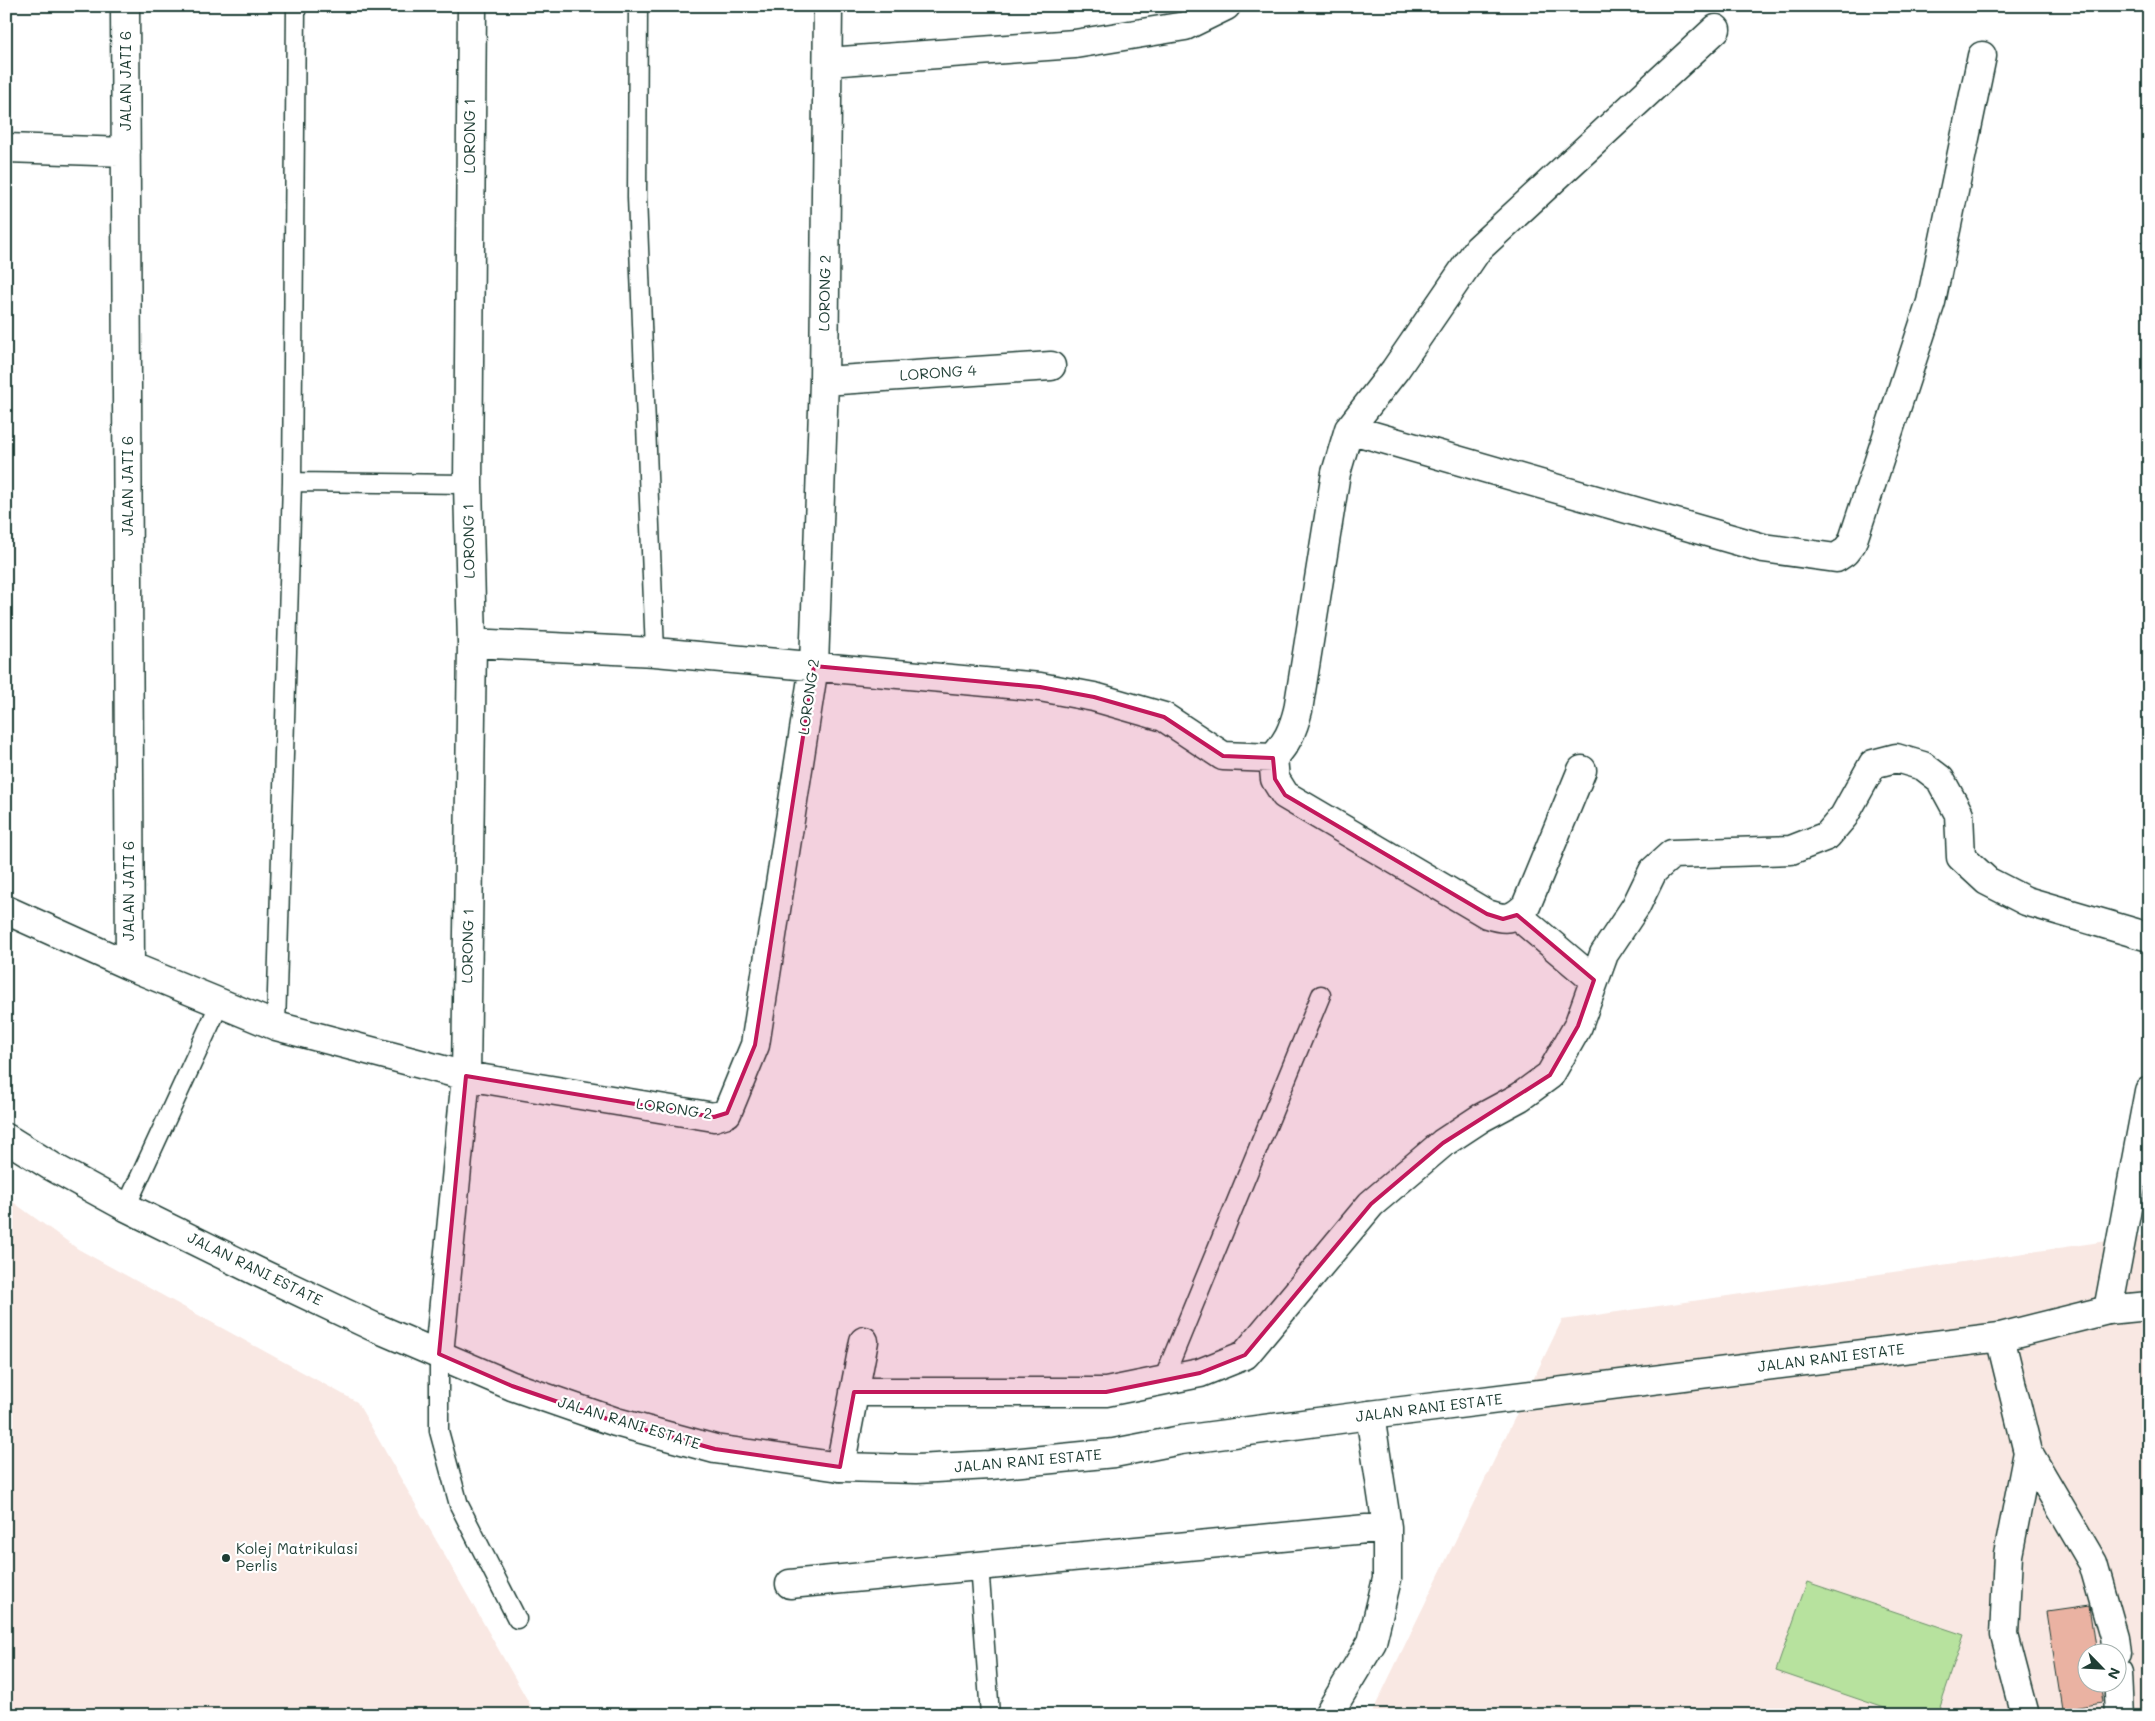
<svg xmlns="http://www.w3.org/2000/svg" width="2155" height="1721" font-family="Mali,sans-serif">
  <rect width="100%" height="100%" fill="#fff"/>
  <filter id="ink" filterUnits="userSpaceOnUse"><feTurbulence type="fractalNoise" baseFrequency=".02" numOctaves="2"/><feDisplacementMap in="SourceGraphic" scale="10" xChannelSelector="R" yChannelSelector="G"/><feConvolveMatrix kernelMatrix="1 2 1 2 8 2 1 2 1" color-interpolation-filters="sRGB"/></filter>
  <g filter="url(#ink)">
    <path fill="#f9e8e3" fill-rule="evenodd" d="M6 1197 78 1249 357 1402 536 1715H6Z
      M2149 1235V1715H1371L1562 1320ZM2088 1654H2118V1684H2088Z"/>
    <path fill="#b7e29e" stroke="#6b9069" d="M1807 1582 1964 1635 1937 1715H1905L1776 1671Z"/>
    <path fill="#eab2a2" stroke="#1f3d34" d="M2089 1606 2096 1654H2088V1684H2100L2103 1702 2062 1709 2047 1612Z"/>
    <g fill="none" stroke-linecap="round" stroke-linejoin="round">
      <g stroke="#1f3d34" stroke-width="21">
        <path id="lane" d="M638 6 637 197 655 652
          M292 482 468 484
          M276 1026 292 482 296 6
          M126 1207 220 1003
          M439 1354V1431L459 1505 517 1619
          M1163 1380 1321 995
          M979 1564 990 1715"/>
      </g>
      <g stroke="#1f3d34" stroke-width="31">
        <path id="street" d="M125 6 130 966
          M828 62 1075 44 1185 26 1226 6
          M6 148 126 152
          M824 381 1051 366
          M1349 429 1763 548 1836 558 1845 552 1852 543 1931 302 1982 56
          M472 643 655 652 1040 687 1094 697 1164 717 1223 756 1273 758C1287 743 1293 730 1298 710L1336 473 1349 429 1395 370 1478 249 1716 29
          M1273 758 1275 779 1285 795 1487 914C1505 920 1512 920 1526 906L1582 770
          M6 910 130 966 276 1026 466 1076 714 1117 727 1113 755 1045 814 666 824 381 828 6
          M1517 915 1594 980
          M2149 1091 2108 1310 2149 1306
          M439 1354 466 1076 472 643 468 484 472 6
          M854 1392H1106L1200 1373 1245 1355 1371 1204 1443 1143 1481 1118 1520 1097 1550 1075 1578 1026 1604 954 1636 906 1653 871 1672 854 1791 850 1827 836 1844 816 1873 764 1896 758 1923 766 1940 779 1959 814 1961 857 1987 881 2026 901 2149 937
          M840 1467 864 1341
          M790 1584 1387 1527
          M1328 1715 1372 1642 1387 1579V1527L1370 1415"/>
      </g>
      <g stroke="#1f3d34" stroke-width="31">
        <path id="secondary" d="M6 1138 51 1166 126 1207 256 1271 372 1326 512 1386 616 1422 715 1449 840 1467 917 1469 990 1465 1114 1453 1181 1440 1370 1415 2000 1337 2108 1310
          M2000 1337 2028 1452 2093 1563 2114 1637 2116 1654
          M2118 1674 2120 1715
          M2025 1715 2004 1635 2008 1555 2028 1452"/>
      </g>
      <use href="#lane" stroke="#fff" stroke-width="18"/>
      <use href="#street" stroke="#fff" stroke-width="28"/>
      <use href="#secondary" stroke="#fff" stroke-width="28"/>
    </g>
  </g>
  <path fill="#c2185b" fill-opacity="0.2" stroke="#c2185b" stroke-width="4" stroke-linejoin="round" d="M814 666 1040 687 1094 697 1164 717 1223 756 1273 758 1275 779 1285 795 1487 914 1503 919 1517 915 1594 980 1578 1026 1550 1075 1443 1143 1371 1204 1245 1355 1200 1373 1106 1392H854L840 1467 715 1449 616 1422 512 1386 439 1354 466 1076 714 1117 727 1113 755 1045Z"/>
  <circle fill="#1f3d34" stroke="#fff" stroke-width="2" cx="226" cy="1558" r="5"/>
  <g text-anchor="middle" stroke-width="4.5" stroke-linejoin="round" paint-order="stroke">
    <g font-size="15" fill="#1f3d34" stroke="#fff">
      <text transform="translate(126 81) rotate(-90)" y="5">JALAN JATI 6</text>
      <text transform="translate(470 136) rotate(-90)" y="5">LORONG 1</text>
      <text transform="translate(825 293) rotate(-89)" y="5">LORONG 2</text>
      <text transform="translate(938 373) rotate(-4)" y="5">LORONG 4</text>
      <text transform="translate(128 486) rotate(-90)" y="5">JALAN JATI 6</text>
      <text transform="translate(469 541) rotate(-91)" y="5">LORONG 1</text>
      <text transform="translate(809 697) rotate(-82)" y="5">LORONG 2</text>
      <text transform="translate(129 891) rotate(-90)" y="5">JALAN JATI 6</text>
      <text transform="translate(468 946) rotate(-89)" y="5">LORONG 1</text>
      <text transform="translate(674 1109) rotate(8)" y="5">LORONG 2</text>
      <text transform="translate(255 1269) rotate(26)" y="5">JALAN RANI ESTATE</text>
      <text transform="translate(1831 1358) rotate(-7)" y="5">JALAN RANI ESTATE</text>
      <text transform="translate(1429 1408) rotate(-7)" y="5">JALAN RANI ESTATE</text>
      <text transform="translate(629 1423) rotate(17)" y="5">JALAN RANI ESTATE</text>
      <text transform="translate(1028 1461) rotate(-5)" y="5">JALAN RANI ESTATE</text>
    </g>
    <g font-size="15" fill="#1f3d34" stroke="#fff" text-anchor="start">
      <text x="236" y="1554">Kolej Matrikulasi<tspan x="236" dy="17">Perlis</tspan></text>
    </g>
  </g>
  <rect width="2155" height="1721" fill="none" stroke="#fff" stroke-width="25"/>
  <rect x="12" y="12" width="2130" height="1696" fill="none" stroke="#1f3d34" stroke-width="2" filter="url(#ink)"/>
  <g transform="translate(2102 1668) rotate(114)"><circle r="24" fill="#ffffff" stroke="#a5b1ae"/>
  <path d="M0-4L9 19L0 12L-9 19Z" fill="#1f3d34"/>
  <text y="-8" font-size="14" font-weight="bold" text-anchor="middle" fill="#1f3d34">N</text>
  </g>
</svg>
